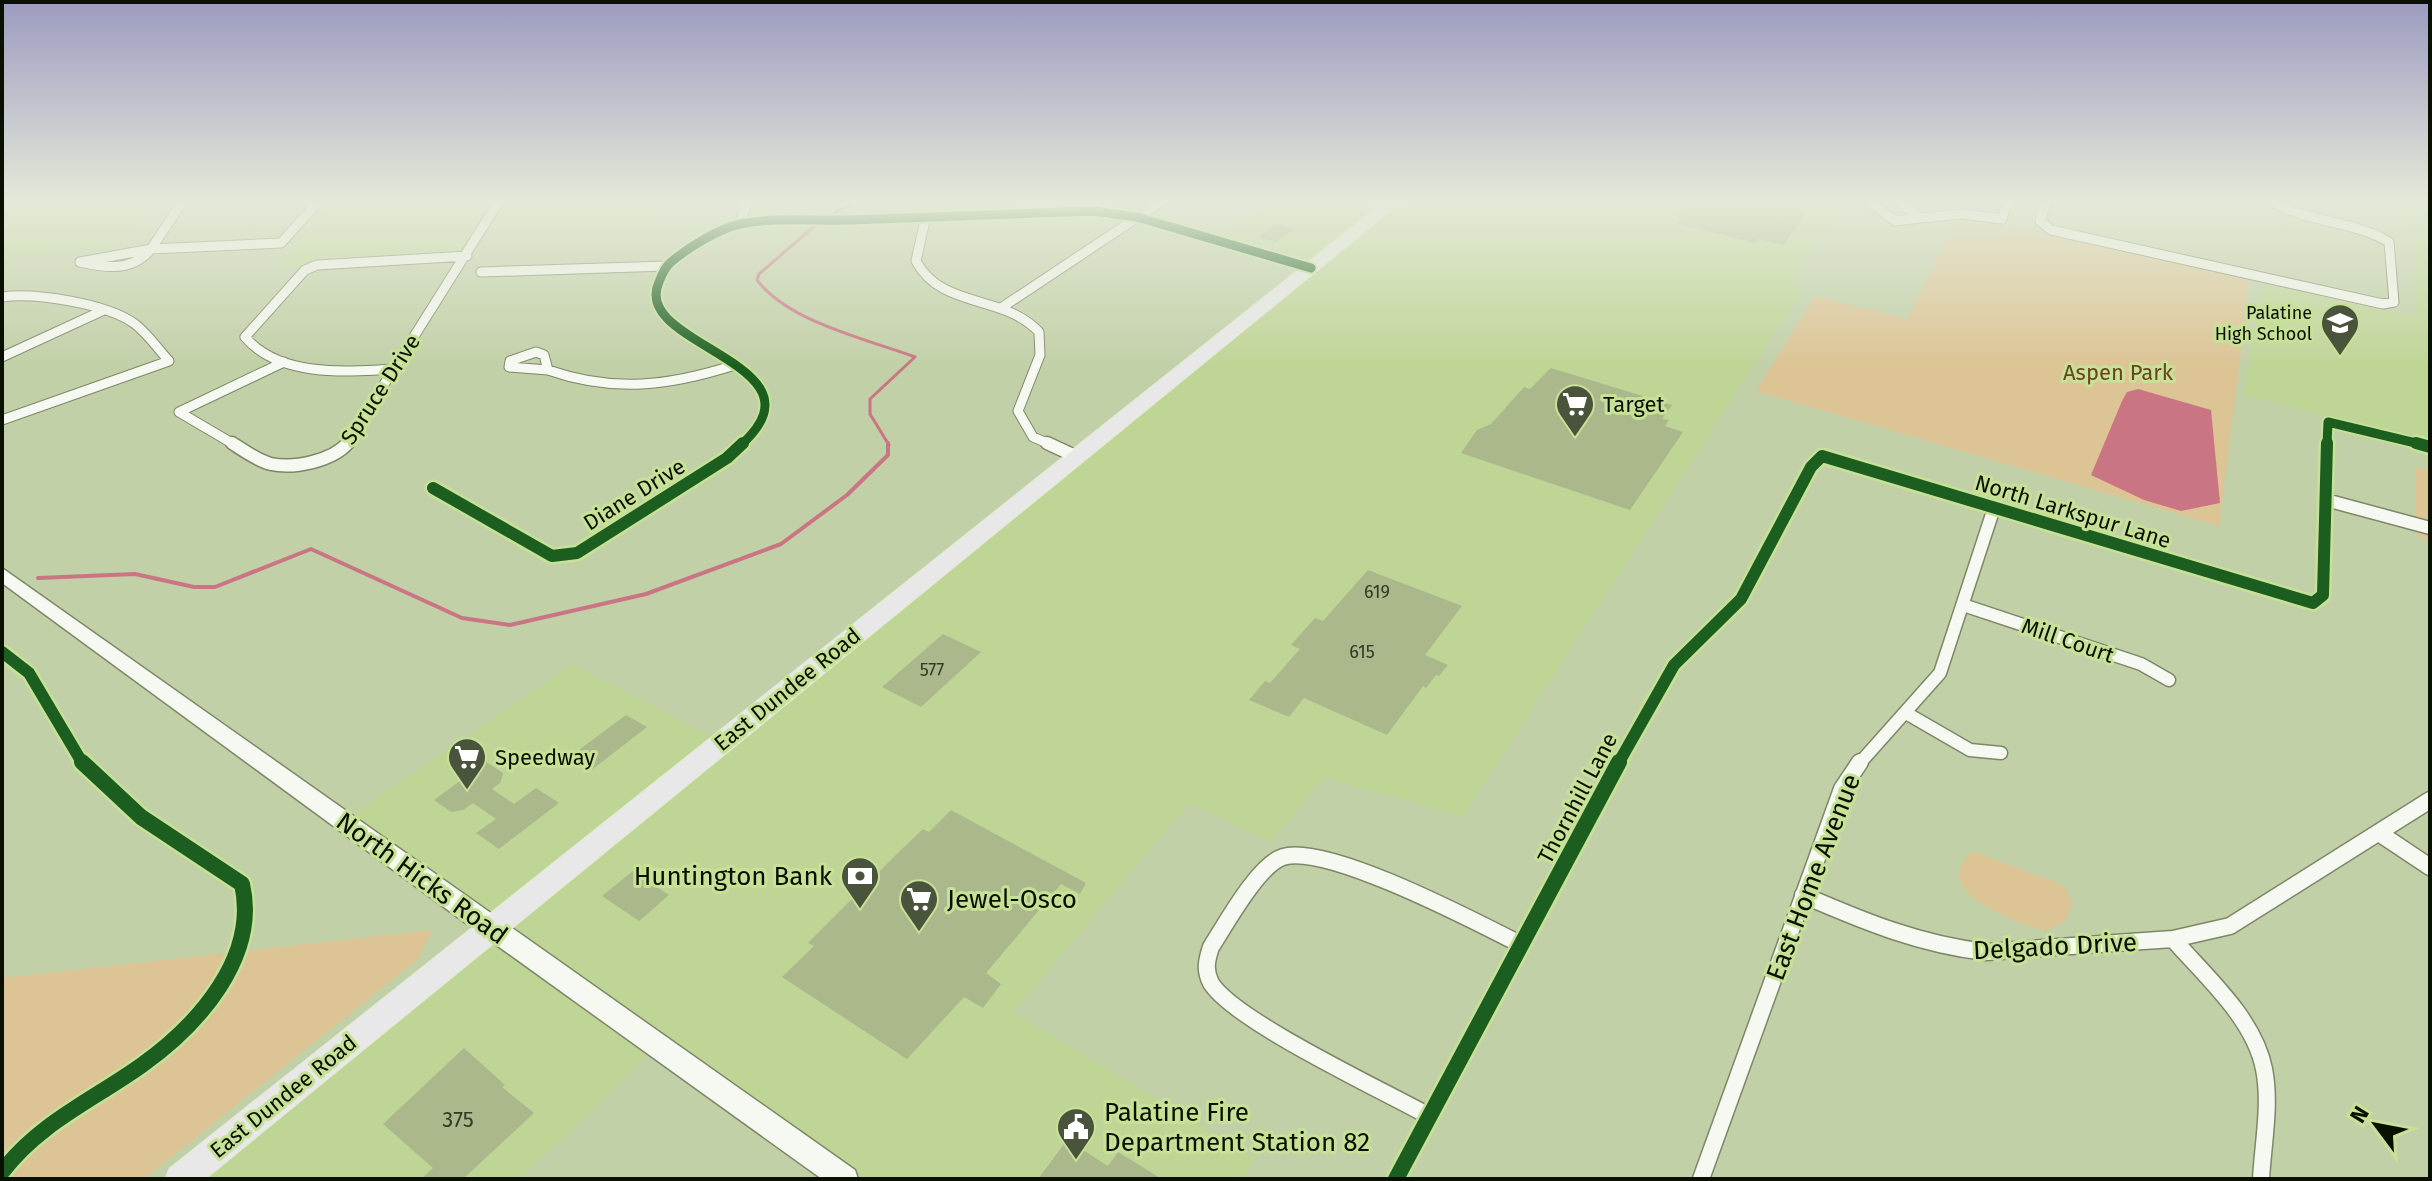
<svg xmlns="http://www.w3.org/2000/svg" width="2432" height="1181" font-family="'Fira Sans',sans-serif">
  <rect width="100%" height="100%" fill="#c2d0a8"/>
  <path fill="#bfd596" d="M2 201H153L108 249 15 256 2 269Z
    M332 201H656L647 218 483 224 467 256 279 268Z
    M1272 201H1844L1789 285 1803 289 1463 816 1325 778 1270 842 1190 802 1013 1012 1256 1159 1243 1179H845L657 1046 520 1179H181L490 928 343 821 573 664 721 742 1310 269 1218 240Z
    M2412 201H2430V443L2244 395 2262 284 2415 318Z"/>
  <path fill="#ddc495" d="M1956 221 2007 225 2250 280 2219 526 1756 391 1815 296 1907 319Z
    M2416 467 2430 470V543L2416 533Z
    M1972 851 2063 885 2073 904 2064 922 2045 931C2017 922 1927 893 1972 851Z
    M432 930 418 959 144 1179H2V978Z"/>
  <path fill="#ca7584" d="M2138 389 2211 410 2220 503 2181 511 2144 500 2091 475 2122 401 2127 392Z"/>
  <g fill="none" stroke-linecap="round" stroke-linejoin="round">
    <path stroke="#ca7584" stroke-width="3" d="M828 217 856 201
      M817 224 759 274 757 280C789 322 866 339 915 357L870 399V414L889 445"/>
    <path stroke="#ca7584" stroke-width="4" d="M38 578 135 574 194 587H215L311 549 462 618 510 625 646 594 781 544 847 495 888 455V443"/>
  </g>
  <path fill="#aab88c" d="M1689 201H1813L1784 245 1758 239 1755 243 1678 224 1683 219 1676 217Z
    M1276 223 1294 229 1276 242 1258 237Z
    M1551 368 1672 405 1662 419 1669 420 1665 426 1683 432 1630 510 1461 453 1477 430 1491 424 1524 387 1530 389Z
    M1368 570 1462 606 1425 655 1448 665 1439 676 1436 675 1426 688 1423 686 1387 735 1304 698 1289 717 1249 700 1265 681 1270 683 1300 649 1291 645 1315 618 1323 621Z
    M943 634 981 652 921 707 882 687Z
    M626 715 647 727 589 772 568 758Z
    M486 762 503 773 501 782 492 789 514 804 536 788 559 803 499 849 476 833 496 819 473 803 463 810 451 812 434 800Z
    M951 810 1086 883 1080 894 1061 884 986 973 1001 984 983 1008 964 997 907 1059 782 977 814 946 808 943 902 849 923 829 929 832Z
    M633 871 669 895 639 921 602 896Z
    M464 1048 505 1085 502 1087 534 1113 463 1179H421L433 1168 383 1124Z
    M1067 1140 1108 1166 1118 1152 1162 1179H1038Z"/>
  <g fill="none" stroke-linecap="round" stroke-linejoin="round">
    <g stroke="#7d8767" stroke-width="11">
      <path id="minor-far2" d="M1869 201 1895 221 1921 218
        M1897 201 1921 218 1961 214 2002 219 2008 201
        M2047 201 2040 221 2051 230 2383 304 2394 302 2389 242C2352 220 2308 223 2271 201
        M926 216 916 261C941 309 1004 294 1039 332L1040 355 1018 411 1033 437 1052 445
        M739 224 748 201
        M151 249C132 272 106 268 80 262Z
        M151 249 183 201
        M151 249 281 243 319 201
        M481 272 666 266
        M2 297C35 292 108 304 135 324 148 334 158 349 169 361L2 420
        M1001 308 1162 201
        M536 352 544 355 548 370 509 367 510 361Z
        M2 357 104 310
        M392 369C345 372 279 377 245 337L305 270 317 265 467 256
        M548 370C614 393 669 386 735 365
        M235 445 179 412 284 362
        M346 445 499 201
        M741 445C833 363 629 346 659 282 662 274 665 267 671 262 689 247 718 229 740 224 774 217 815 221 850 220 931 217 1012 214 1093 211L1137 217 1311 268
        M2327 445 2328 422 2424 445"/>
    </g>
    <g stroke="#7d8767" stroke-width="15">
      <path id="minor-far1" d="M232 443C243 450 258 461 271 464 294 469 332 461 348 443
        M1047 443 1075 456
        M2416 443 2430 447
        M433 488 552 556 577 553 727 458 743 443
        M2326 500 2430 528
        M1963 605 2141 664 2169 680
        M1906 713 1970 750 2001 753
        M1618 764 1674 665 1741 599 1811 467 1822 456 2313 603 2323 595 2327 443
        M1859 764 1940 673 1994 508"/>
    </g>
    <g stroke="#7d8767" stroke-width="19">
      <path id="minor" d="M2379 833 2430 867
        M1803 895C1863 921 1921 945 1986 952L2173 939 2230 926 2430 800
        M2173 939C2205 976 2254 1018 2264 1069 2271 1104 2263 1143 2261 1179
        M1427 1115C1382 1090 1233 1020 1211 983 1204 970 1207 959 1211 947 1226 924 1258 865 1283 857 1327 843 1478 923 1522 945
        M1396 1179 1619 762
        M1701 1179 1842 789 1860 762"/>
    </g>
    <g stroke="#7d8767" stroke-width="3">
      <path id="secondary" d="M2 568 855 1170 858 1179H822L456 916 2 583Z"/>
    </g>
    <g stroke="#e4ead8" stroke-width="3">
      <path id="primary" d="M1386 201H1401L204 1179H166L170 1169Z"/>
    </g>
    <use href="#minor-far2" stroke="#f6f8f2" stroke-width="9"/>
    <use href="#minor-far1" stroke="#f6f8f2" stroke-width="12"/>
    <use href="#minor" stroke="#f6f8f2" stroke-width="16"/>
    <use href="#secondary" fill="#f6f8f2" fill-rule="evenodd"/>
    <use href="#primary" fill="#e9e8e9" fill-rule="evenodd"/>
    <g stroke="#c7e197" stroke-width="13">
      <path id="cycleway-far2" d="M741 445C833 363 629 346 659 282 662 274 665 267 671 262 689 247 718 229 740 224 774 217 815 221 850 220 931 217 1012 214 1093 211L1137 217 1311 268
        M2327 445 2328 422 2424 445"/>
    </g>
    <g stroke="#c7e197" stroke-width="17">
      <path id="cycleway-far1" d="M2416 443 2430 447
        M433 488 552 556 577 553 727 458 743 443
        M2 652 29 673 83 764
        M1618 764 1674 665 1741 599 1811 467 1822 456 2313 603 2323 595 2327 443"/>
    </g>
    <g stroke="#c7e197" stroke-width="21">
      <path id="cycleway" d="M2 1172C39 1123 93 1100 142 1065 198 1025 259 957 242 884L141 817 82 762
        M1396 1179 1619 762"/>
    </g>
    <use href="#cycleway-far2" stroke="#1b5e20" stroke-width="9"/>
    <use href="#cycleway-far1" stroke="#1b5e20" stroke-width="12"/>
    <use href="#cycleway" stroke="#1b5e20" stroke-width="16"/>
  </g>
  <linearGradient id="sky" x2="0" y2="1"><stop stop-color="#9c9bc0"/><stop offset="0.55" stop-color="#e4ead8"/><stop offset="1" stop-color="#e4ead8" stop-opacity="0"/></linearGradient>
  <rect width="2432" height="366" fill="url(#sky)"/>
  <defs>
    <g id="school-pin" transform="scale(2)"><path d="M0 17L-7.5 6A9.5 9.5 0 1 1 7.5 6Z" fill="#4a533b" stroke="#c7e197"/><path d="M0-5L7-2L0 1L-7-2ZM-4 1L0 2.5L4 1V4Q0 6-4 4Z" fill="#fff"/></g>
    <g id="supermarket-pin" transform="scale(2)"><path d="M0 17L-7.5 6A9.5 9.5 0 1 1 7.5 6Z" fill="#4a533b" stroke="#c7e197"/><path d="M-6-5.5h2.5l.6 2H6L4.5 2H-2.5L-4.4-4H-6ZM-1.5 3.2a1.3 1.3 0 1 0 .1 0ZM3 3.2a1.3 1.3 0 1 0 .1 0Z" fill="#fff"/></g>
    <g id="bank-pin" transform="scale(2)"><path d="M0 17L-7.5 6A9.5 9.5 0 1 1 7.5 6Z" fill="#4a533b" stroke="#c7e197"/><path d="M-6-4H6V4H-6ZM0-2.3a2.3 2.3 0 1 0 0 4.6a2.3 2.3 0 1 0 0-4.6Z" fill="#fff"/></g>
    <g id="civic-pin" transform="scale(2)"><path d="M0 17L-7.5 6A9.5 9.5 0 1 1 7.5 6Z" fill="#4a533b" stroke="#c7e197"/><path d="M-.6-6.5H3V-4.5H.6V-3L4-1V1h2V6H-6V1h2V-1L-.6-3ZM-1.2 2.5V6h2.4V2.5Z" fill="#fff"/></g>
  </defs>
  <g fill-rule="evenodd">
    <use href="#school-pin" x="2340" y="323"/>
    <use href="#supermarket-pin" x="1575" y="404"/>
    <use href="#supermarket-pin" x="467" y="757"/>
    <use href="#bank-pin" x="860" y="876"/>
    <use href="#supermarket-pin" x="919" y="899"/>
    <use href="#civic-pin" x="1076" y="1127"/>
  </g>
  <g text-anchor="middle" stroke-width="6" stroke-linejoin="round" paint-order="stroke">
    <g font-size="18" fill="#091000" stroke="#c7e197" text-anchor="end">
      <text x="2312" y="319">Palatine<tspan x="2312" dy="21">High School</tspan></text>
    </g>
    <g font-size="18" fill="#313a23">
      <text x="1377" y="598">619</text>
      <text x="1362" y="658">615</text>
      <text x="932" y="676">577</text>
    </g>
    <g font-size="22" fill="#6b441b" stroke="#c7e197">
      <text x="2118" y="380">Aspen Park</text>
    </g>
    <g font-size="22" fill="#091000" stroke="#c7e197">
      <text transform="translate(380 389) rotate(-57)" y="8">Spruce Drive</text>
      <text transform="translate(634 494) rotate(-32)" y="8">Diane Drive</text>
      <text transform="translate(2073 511) rotate(17)" y="8">North Larkspur Lane</text>
      <text transform="translate(2068 640) rotate(19)" y="8">Mill Court</text>
      <text transform="translate(787 689) rotate(-39)" y="8">East Dundee Road</text>
      <text transform="translate(1577 798) rotate(-62)" y="8">Thornhill Lane</text>
      <text transform="translate(283 1096) rotate(-39)" y="8">East Dundee Road</text>
    </g>
    <g font-size="22" fill="#091000" stroke="#c7e197" text-anchor="start">
      <text x="1603" y="412">Target</text>
      <text x="495" y="765">Speedway</text>
    </g>
    <g font-size="22" fill="#313a23">
      <text x="458" y="1127">375</text>
    </g>
    <g font-size="26" fill="#091000" stroke="#c7e197" text-anchor="start">
      <text x="832" y="885" text-anchor="end">Huntington Bank</text>
      <text x="947" y="908">Jewel-Osco</text>
      <text x="1104" y="1121">Palatine Fire<tspan x="1104" dy="30">Department Station 82</tspan></text>
    </g>
    <g font-size="26" fill="#091000" stroke="#c7e197">
      <text transform="translate(1813 877) rotate(-69)" y="9">East Home Avenue</text>
      <text transform="translate(422 878) rotate(36)" y="9">North Hicks Road</text>
      <text transform="translate(2055 946) rotate(-3)" y="9">Delgado Drive</text>
    </g>
  </g>
  <rect width="2432" height="1181" fill="none" stroke="#091000" stroke-width="8"/>
  <g transform="translate(2376 1125) rotate(302)" stroke="#c7e197" stroke-width="6" paint-order="stroke">
  <path d="M0-6L14 30L0 20L-14 30Z" fill="#091000"/>
  <text y="-12" font-size="22" font-weight="bold" text-anchor="middle" fill="#091000">N</text>
  </g>
</svg>
